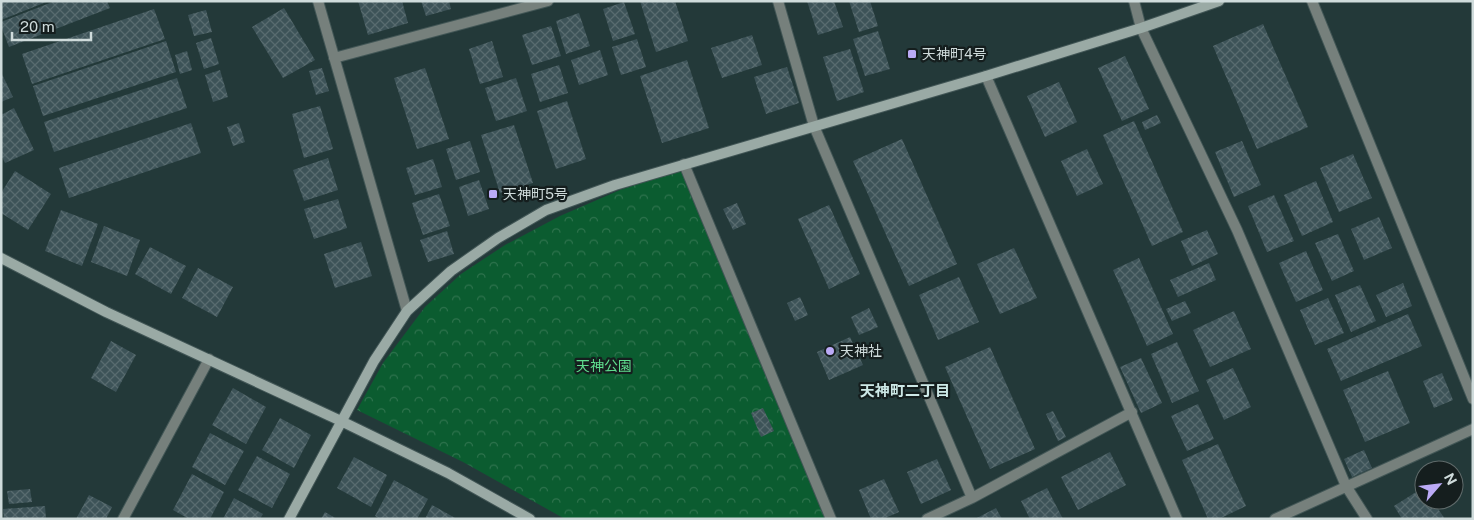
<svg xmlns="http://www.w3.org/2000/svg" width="1474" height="520" font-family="'Public Sans','Noto Sans JP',sans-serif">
  <defs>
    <pattern id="park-crowns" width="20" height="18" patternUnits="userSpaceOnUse" patternTransform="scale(1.25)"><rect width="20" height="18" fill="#0b5c30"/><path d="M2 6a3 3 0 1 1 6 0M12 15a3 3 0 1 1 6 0" fill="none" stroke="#2e734d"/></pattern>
    <pattern id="building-cross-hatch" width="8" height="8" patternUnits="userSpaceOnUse" patternTransform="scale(1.25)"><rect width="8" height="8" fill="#3d5358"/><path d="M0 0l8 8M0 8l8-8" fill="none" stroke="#586b6f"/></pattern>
  </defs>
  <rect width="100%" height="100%" fill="#233939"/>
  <path fill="url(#park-crowns)" d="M685 169 835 519H565L463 462 357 410 383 363 425 307 461 274 505 245 560 216 620 190Z"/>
  <path fill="url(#building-cross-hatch)" d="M1 1H49L1 20Z
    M55 1H107L110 8 9 47 1 26V22Z
    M358 1H402L408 23 368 35Z
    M421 1H449L451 9 426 16Z
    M640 1H675L688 41 656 52Z
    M807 1H834L843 27 818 35Z
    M849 1H870L878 26 859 32Z
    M624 2 635 34 613 41 603 9Z
    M284 8 315 60 283 78 252 27Z
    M154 9 165 39 32 84 22 54Z
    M206 10 212 32 194 36 188 15Z
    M579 13 590 46 566 54 556 21Z
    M1263 24 1308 127 1257 149 1213 46Z
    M551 26 561 56 532 65 522 35Z
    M878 31 890 69 865 76 853 39Z
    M752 35 762 65 722 78 711 48Z
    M211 38 219 64 204 69 196 43Z
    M637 39 646 67 621 75 612 47Z
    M166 41 176 72 43 116 33 86Z
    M492 41 503 77 480 84 469 49Z
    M850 49 864 92 837 101 823 57Z
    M600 50 608 75 579 85 571 60Z
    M187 51 192 70 180 74 175 55Z
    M1125 56 1149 109 1122 121 1098 68Z
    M687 60 709 128 662 143 640 76Z
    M559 65 568 93 540 102 531 74Z
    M787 67 799 103 766 114 754 77Z
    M322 68 329 91 316 95 309 71Z
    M425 68 449 139 417 149 394 78Z
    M220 70 228 97 213 102 205 75Z
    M1 72 13 97 1 102Z
    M177 78 187 108 54 152 44 122Z
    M516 78 527 111 496 121 485 88Z
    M1059 82 1077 122 1045 137 1027 96Z
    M567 101 586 159 556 169 537 111Z
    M320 106 333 149 304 158 292 114Z
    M14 108 34 150 5 163 1 155V115Z
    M1157 115 1161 123 1145 130 1142 122Z
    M1134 121 1183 232 1152 246 1103 135Z
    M191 123 201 153 69 198 59 168Z
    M239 123 245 142 233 146 227 127Z
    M514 125 533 183 500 193 481 135Z
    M902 139 957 264 909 286 853 161Z
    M470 141 480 172 456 180 446 149Z
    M1242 141 1261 185 1234 197 1215 152Z
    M1087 149 1103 184 1077 196 1061 161Z
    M1353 154 1372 198 1339 212 1320 168Z
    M328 158 338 190 304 201 293 170Z
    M433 159 442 187 415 195 406 168Z
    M15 171 51 194 28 230 1 213V193Z
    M479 180 489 209 468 216 459 187Z
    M1316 181 1333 222 1302 236 1284 195Z
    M439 194 450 226 423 235 412 203Z
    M1274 195 1294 241 1267 252 1248 206Z
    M338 199 347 228 314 239 304 209Z
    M737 203 746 224 733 230 723 209Z
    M829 205 860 274 829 289 798 219Z
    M61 210 98 224 82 266 45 251Z
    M1379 217 1392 248 1364 260 1351 229Z
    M104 226 140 240 127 276 91 262Z
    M1207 230 1218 254 1192 266 1181 241Z
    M447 231 454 254 428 262 420 240Z
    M1338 234 1354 271 1332 281 1315 243Z
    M361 242 372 276 335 288 324 254Z
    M150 247 186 266 171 294 135 274Z
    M1014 248 1037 298 1000 314 977 264Z
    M1306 251 1323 290 1296 302 1279 263Z
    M1139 258 1173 334 1147 346 1113 270Z
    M1209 263 1216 280 1178 297 1170 280Z
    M198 268 233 287 217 317 182 298Z
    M959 277 979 322 938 340 919 295Z
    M1403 283 1412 306 1386 317 1376 295Z
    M1360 285 1376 321 1351 332 1335 295Z
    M800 297 808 315 795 321 787 303Z
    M1328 298 1344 333 1315 345 1300 310Z
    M1185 301 1191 313 1172 321 1166 309Z
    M869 308 878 327 859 335 851 317Z
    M1234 311 1251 349 1210 367 1193 330Z
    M1408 314 1422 346 1341 381 1327 349Z
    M850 337 863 365 829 380 817 352Z
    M111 341 136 355 116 392 91 378Z
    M1177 342 1199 391 1172 403 1151 354Z
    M990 347 1035 449 990 469 945 367Z
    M1141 358 1162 403 1141 413 1120 367Z
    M1233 368 1251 407 1224 420 1206 380Z
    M1388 371 1410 423 1365 442 1343 390Z
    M1442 373 1453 400 1434 408 1423 381Z
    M233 388 266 407 246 444 212 425Z
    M1198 404 1214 439 1187 451 1171 416Z
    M763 408 774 431 761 437 751 413Z
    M1053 411 1066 437 1058 441 1046 414Z
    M280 418 311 435 294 468 262 450Z
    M210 433 244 451 225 485 192 467Z
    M1218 444 1246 506 1219 519H1208L1182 460Z
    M1364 450 1372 468 1352 477 1344 459Z
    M1110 452 1126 485 1078 510 1061 477Z
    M257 456 290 474 272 508 238 490Z
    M354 457 387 475 371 507 337 488Z
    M937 459 951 490 921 504 907 472Z
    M192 474 224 492 210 519H189L173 510Z
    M884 479 899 512 883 519H871L859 490Z
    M394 480 428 499 417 519H380L375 516Z
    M1424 487V500H1432L1445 519H1402L1394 506Z
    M1047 488 1063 519H1030L1021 501Z
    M30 489 32 502 9 504 7 491Z
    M89 495 112 507 106 519H76Z
    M234 498 263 514 260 519H223Z
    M432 505 457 519H425Z
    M45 506 46 519H4L3 509Z
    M996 508 1002 519H975Z
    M325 512 337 519H321Z"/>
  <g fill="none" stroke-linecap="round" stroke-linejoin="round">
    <g stroke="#425656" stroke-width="12">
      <path id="street" d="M318 1 407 311
        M778 1 814 126 972 498
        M1134 1 1141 28 1237 230 1346 486 1367 519
        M1312 1 1473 399
        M334 58 548 1
        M986 76 1177 519
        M684 164 831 519
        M123 519 209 359
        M927 519 972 498 1132 412
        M1275 519 1473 429"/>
    </g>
    <g stroke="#425656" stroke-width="12">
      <path id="secondary" d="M1 258 106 312 341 421 448 473 530 519
        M289 519 374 361 407 311 451 271 498 238 546 210 615 185 986 76 1141 28 1219 1"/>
    </g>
    <use href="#street" stroke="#76807c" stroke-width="10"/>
    <use href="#secondary" stroke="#9aaaa5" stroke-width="10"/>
  </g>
  <g fill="#bbaaf6" stroke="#151e1e" stroke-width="2">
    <rect x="907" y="49" width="10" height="10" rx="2.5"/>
    <rect x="488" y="189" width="10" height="10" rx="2.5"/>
    <circle cx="830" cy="351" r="5"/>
  </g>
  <g text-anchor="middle" stroke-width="4.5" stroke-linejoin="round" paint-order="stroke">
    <g font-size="14" fill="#cfdbdb" stroke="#151e1e" text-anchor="start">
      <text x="922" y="59">天神町4号</text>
      <text x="503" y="199">天神町5号</text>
      <text x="840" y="356">天神社</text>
    </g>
    <g font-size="14" fill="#5fdd8e" stroke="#151e1e">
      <text x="604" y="371">天神公園</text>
    </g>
    <g font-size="15" font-weight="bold" fill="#cde8e6" stroke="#151e1e">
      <text x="905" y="396">天神町二丁目</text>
    </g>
  </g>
  <rect width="1474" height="520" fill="none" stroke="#cfdbdb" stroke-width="5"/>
  <g transform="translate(1439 485) rotate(62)"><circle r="24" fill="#151e1e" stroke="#5f6a6a"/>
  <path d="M0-4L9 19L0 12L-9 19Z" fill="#bbaaf6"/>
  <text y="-8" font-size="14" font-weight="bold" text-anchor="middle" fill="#cfdbdb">N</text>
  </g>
  <path d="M12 32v8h79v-8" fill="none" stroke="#cfdbdb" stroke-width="2.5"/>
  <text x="20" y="32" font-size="15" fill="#cfdbdb" stroke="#151e1e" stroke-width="4" paint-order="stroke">20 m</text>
</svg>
